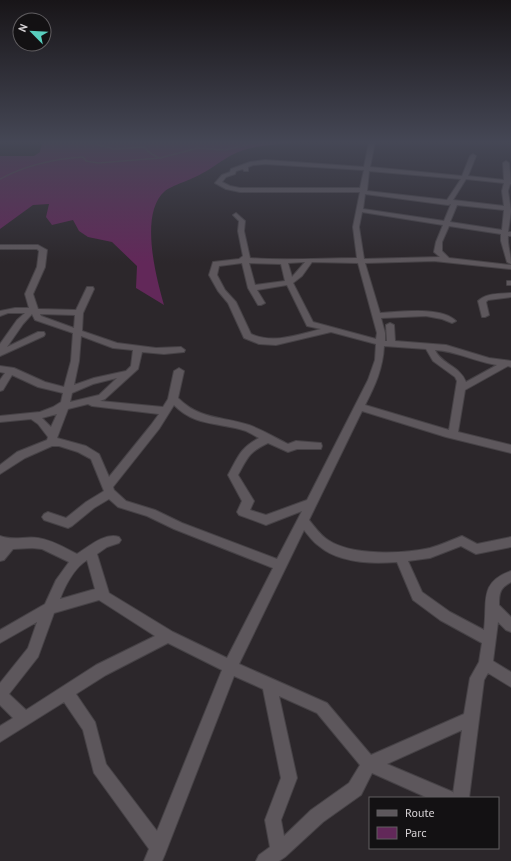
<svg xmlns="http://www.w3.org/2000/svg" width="511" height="861" font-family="'PT Sans',sans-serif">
  <rect width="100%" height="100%" fill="#2c272b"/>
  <path fill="#622859" d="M42 142H295C279 145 255 145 241 151 226 156 215 167 201 174 193 179 171 186 165 191 139 213 156 277 164 305L136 288 137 266 112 242 88 237 79 231 73 220 52 225 46 217 49 204 33 205 0 229V156H34L40 152Z"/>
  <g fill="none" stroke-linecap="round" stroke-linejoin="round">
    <path stroke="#5a4257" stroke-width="1.5" d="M89 142 114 149 144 147 150 153 159 158
      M0 179C26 165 53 159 83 157L86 161 98 163 160 158 198 148 225 150 258 142"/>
    <g stroke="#464246" stroke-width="2">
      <path id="minor" d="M369 142H375L370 167 462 176 470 156 473 154 476 156 468 176 504 180 503 163 506 161 509 163 511 184H510L508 191 511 211 508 232H511V236H508C507 244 511 254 511 264L507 262 501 241V234L449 226 442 242V251L449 258 511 265V269L434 261 365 263 380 313C399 312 441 306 456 321L452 323 442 319 426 316 381 318 385 333V341H387L386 325 390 323 394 325 395 341 446 345 489 358 511 361V367L508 366 465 390 458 432 511 445V453L446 437 362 411 309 520C315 527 320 535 328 540 352 556 403 554 430 548 441 545 451 540 462 536L477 544 511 537V547L476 554 461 546 430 558 408 561 422 592 450 612 484 630C488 602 478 583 511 571V582C500 588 499 593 499 605L511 617V632L506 630 498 622 493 661 511 672V687L488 673 484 680 469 798H428L372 773 361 795 323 822 285 857 279 861H256L259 855 270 847 265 820 281 778 263 689 234 676 165 854 162 861H144L149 849 94 773 83 730 64 702 0 742V726L13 718 0 705V683L28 648 37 622 0 643V630L45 604 56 580 69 562 42 549 32 548 13 549 4 560 0 561V536C13 541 25 536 38 538 52 540 65 548 77 554 88 547 105 532 119 537L121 540 119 543 107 547 97 554 109 593 173 632 227 658 273 568 174 529 147 516 118 507 109 499 94 508 72 526 68 528 44 520 42 517 44 514 48 512 66 518 86 502 104 491 91 459 78 452 59 446H52L25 458 0 474V465L17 452 47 440 48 437 38 424 31 419 0 422V416L40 412 53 407 61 402 63 393 38 387 12 375 3 390 0 391V380L5 373 0 372V366L14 368 45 382 64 387 71 361 73 333 35 320 32 314 23 324 7 347 38 332H44L45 334 44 336 0 356V344L17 320 25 313H8L0 316V311L15 308H29L25 294 37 267 39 251 37 249H0V245H38L47 250 45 267 33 294 38 309 76 310 87 287H93L94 289 83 313 82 331 117 343 156 348 181 347 185 350 184 352 164 354 142 352 138 369 105 399 100 401 163 407 168 399 174 371 179 368 184 371 178 398C200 420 222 416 249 425 263 430 276 438 288 444L296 441 321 443 322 446 321 449H297L288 452 268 443C249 452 248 457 238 475L254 501 250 510 266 515 307 500 368 380 375 360 376 344 331 332 276 345 259 344 244 338 228 303 218 291 209 275 213 262 239 259 243 256 238 231 239 221 233 215 236 213 245 221 244 231 250 258C285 261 321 258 357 258L353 227 360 192H240L226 189 215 183 222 175 230 172 231 169 250 162 265 160 364 167ZM265 164 364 170 360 188H240L230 186 222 182 226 177 235 174 236 171 243 169 244 171H248V167L253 165ZM369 171 461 179 447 200 367 191ZM466 179 504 183 502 191 504 206 453 200ZM365 194 448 205 451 204 444 221 363 209ZM457 205 504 210 502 230 450 222ZM362 212 443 225 436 242 434 252 440 257 364 259 359 227ZM305 262 292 277 288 263ZM312 262 358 263 377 333 376 339 313 322 293 283 302 276ZM242 263 248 288 258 305H261L265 303 257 290 287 285 307 326 321 329C297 335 274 344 251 334L236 302 225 290 217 275 219 266ZM249 263 281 264 285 281 255 285ZM40 314 75 315 74 328 41 316ZM81 336 113 348 133 350 131 366 126 371 94 378 74 385 79 361ZM384 346 426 349 433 361 455 377 457 381 449 430 365 405C375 386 383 368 384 346ZM435 350C456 351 476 362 497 365L466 382C460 366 441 364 435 350ZM117 378 99 395 70 402 72 393 93 384ZM88 404 92 406 159 414 151 425 109 477 99 454 86 446 57 438 68 409ZM174 405C195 427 220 422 246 431 250 433 255 436 259 438 240 448 238 457 228 475L242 501 237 512 239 515 266 525 302 511 277 559 182 523 155 510 126 501 114 490 113 487 159 429ZM57 414 51 427 42 418ZM304 530C309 536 313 542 319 546 339 563 372 564 397 562L413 600 440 620 482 643 479 662 470 678 464 714 371 755 327 703 239 664ZM87 560 95 589 60 599C65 586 74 568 87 560ZM99 600 155 636 96 665 26 710 9 694 38 657 54 613ZM168 643 222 670 157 831 106 764 95 722 76 694 106 675ZM279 696 317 713 360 765 349 783 311 810 284 836 281 820 297 778ZM462 730 453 794V792L387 764Z
        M507 281H511V285H507Z
        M511 293V297L488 300 486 302 489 315 485 317H482L478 301C486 293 500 294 511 293Z"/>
    </g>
    <use href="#minor" fill="#5d575c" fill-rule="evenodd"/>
  </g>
  <linearGradient id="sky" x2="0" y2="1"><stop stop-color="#181518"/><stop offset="0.54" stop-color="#454755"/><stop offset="1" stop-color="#454755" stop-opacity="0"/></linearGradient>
  <rect width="511" height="263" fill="url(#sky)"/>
  <rect x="369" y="797" width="130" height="52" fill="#131113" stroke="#615e61"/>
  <rect x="377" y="810" width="20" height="6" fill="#5d575c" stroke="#615e61"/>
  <text x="405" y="817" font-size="12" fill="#d6d2d5">Route</text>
  <rect x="377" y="827" width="20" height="12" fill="#622859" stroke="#615e61"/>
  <text x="405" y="837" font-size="12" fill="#d6d2d5">Parc</text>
  <g transform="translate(32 32) rotate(294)"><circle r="19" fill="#131113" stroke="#615e61"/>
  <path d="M0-3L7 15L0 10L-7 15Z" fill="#59cebe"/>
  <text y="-6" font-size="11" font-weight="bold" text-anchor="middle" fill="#d6d2d5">N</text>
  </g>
</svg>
